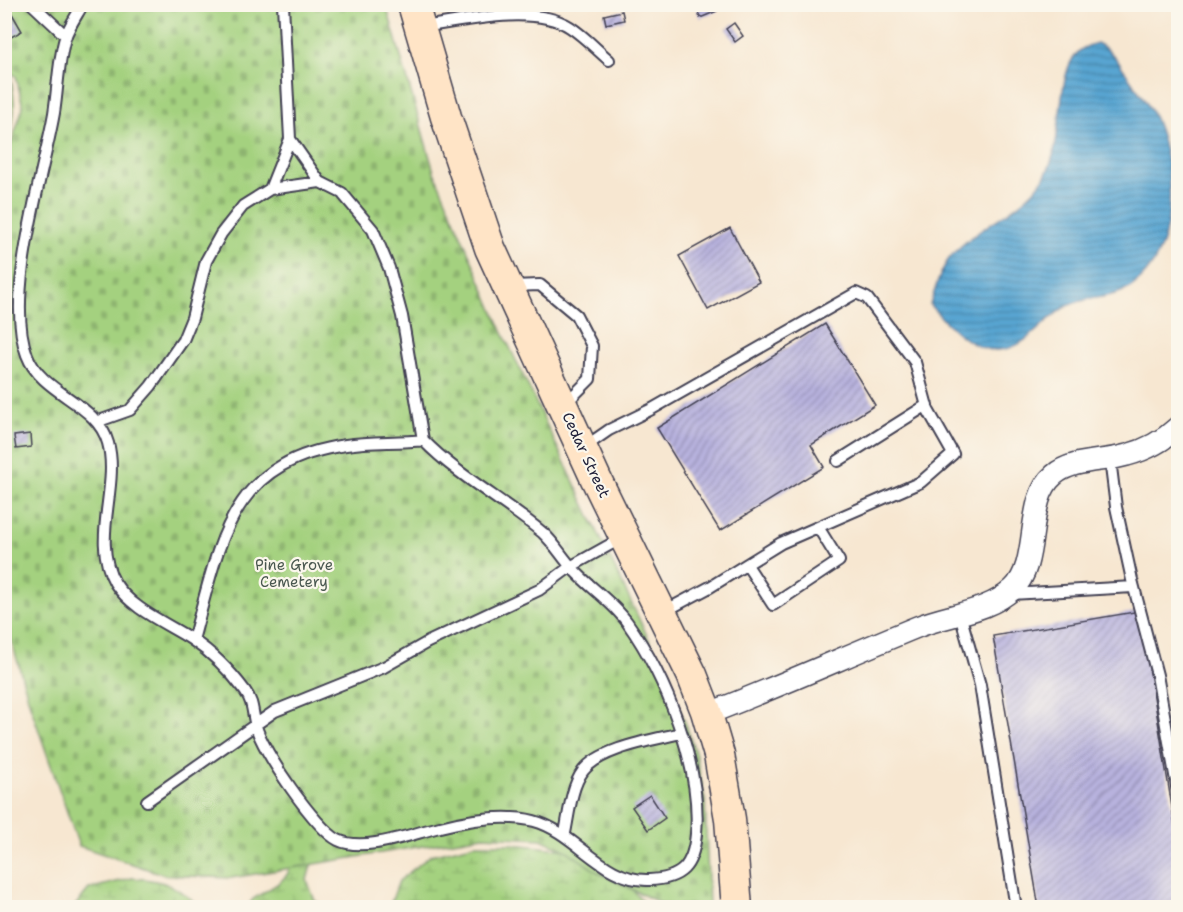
<svg xmlns="http://www.w3.org/2000/svg" width="1183" height="912" font-family="'Shantell Sans',sans-serif">
  <defs>
    <pattern id="wetland-marsh" width="20" height="14" patternUnits="userSpaceOnUse" patternTransform="scale(1.5)"><rect width="20" height="14" fill="#a4d17f"/><path d="M1 5h8M5 5V1M11 12h8M15 12V8" fill="none" stroke="#8db36f"/></pattern>
    <pattern id="cemetery-stones" width="16" height="16" patternUnits="userSpaceOnUse" patternTransform="scale(1.5)"><rect width="16" height="16" fill="#a4d17f"/><path d="M2 7V4a2 2 0 0 1 4 0v3zM10 15v-3a2 2 0 0 1 4 0v3z" fill="#8db36f"/></pattern>
    <pattern id="water-rules" width="6" height="5" patternUnits="userSpaceOnUse" patternTransform="scale(1.5)"><rect width="6" height="5" fill="#58a5d1"/><path d="M0 2.5h6" fill="none" stroke="#4886ab"/></pattern>
    <pattern id="building-hatch" width="6" height="6" patternUnits="userSpaceOnUse" patternTransform="scale(1.5)"><rect width="6" height="6" fill="#b8b2de"/><path d="M-1 1l2-2M0 6l6-6M5 7l2-2" fill="none" stroke="#9590b5"/></pattern>
  </defs>
  <rect width="100%" height="100%" fill="#fbf7ec"/>
  <filter id="ink" filterUnits="userSpaceOnUse"><feTurbulence type="fractalNoise" baseFrequency=".0167" numOctaves="2"/><feDisplacementMap in="SourceGraphic" scale="12" xChannelSelector="R" yChannelSelector="G"/><feConvolveMatrix kernelMatrix="1 2 1 2 8 2 1 2 1" color-interpolation-filters="sRGB"/></filter>
  <filter id="wash" filterUnits="userSpaceOnUse"><feTurbulence type="fractalNoise" baseFrequency=".008" numOctaves="4" result="noise"/><feDisplacementMap in="SourceGraphic" scale="24" xChannelSelector="R" yChannelSelector="G"/><feGaussianBlur stdDeviation="1.35" result="paint"/><feColorMatrix in="noise" values="0 0 0 0 0 0 0 0 0 0 0 0 0 0 0 0 0 1.4 0 .05"/><feComposite in="paint" operator="in"/></filter>
  <g filter="url(#wash)">
    <rect width="100%" height="100%" fill="#f7e7d1"/>
    <path fill="url(#wetland-marsh)" stroke="#637a5d" stroke-width="1.5" d="M5 72H10C14 96 19 119 5 141Z
      M476 844H513L567 850 612 867 648 907 389 908 399 881 431 855Z
      M315 850 307 880 315 901 326 907 246 908 253 899 279 883 287 875 291 865Z
      M132 878C165 880 175 885 200 907H74L89 889Z"/>
    <path fill="url(#cemetery-stones)" stroke="#637a5d" stroke-width="1.5" d="M5 5H386L434 172 502 331 660 663 685 722 696 755 705 801 709 907 664 905 599 873 567 851 541 839 483 836 231 878 165 875 79 846 31 708 5 618 4 166 23 107 16 76 5 70Z"/>
    <path fill="url(#water-rules)" stroke="#3d6486" stroke-width="1.5" d="M1097 43C1113 51 1120 64 1130 79 1139 92 1150 106 1156 121 1175 169 1179 247 1136 283 1117 300 1089 295 1067 306 1052 314 1039 330 1025 340 987 368 954 332 930 305 936 288 941 265 955 252 982 223 1029 208 1047 172 1063 141 1057 80 1074 57 1080 48 1087 46 1097 43Z"/>
    <g id="blocks">
      <path fill="url(#building-hatch)" d="M709 4H715L717 11 700 18 697 9Z
        M622 11 624 20 606 24 604 15Z
        M11 12 22 31 4 41V16Z
        M734 23 743 36 735 42 726 29Z
        M730 228 759 282 708 310 679 256Z
        M825 324 875 405 811 445 824 467 720 531 657 428Z
        M30 434 31 447 16 449 14 436Z
        M1140 611 1178 844V908H1039L993 636Z
        M650 795 665 818 648 830 632 807Z"/>
    </g>
  </g>
  <g filter="url(#ink)">
    <use href="#blocks" fill-opacity="0" stroke="#424052" stroke-width="1.5"/>
    <g fill="none" stroke-linecap="round" stroke-linejoin="round">
      <g stroke="#424052" stroke-width="14">
        <path id="service" d="M32 4 66 36
          M83 4C77 15 69 26 65 38 58 62 58 88 54 113 43 176 4 296 27 355 42 395 97 402 108 443 120 487 90 540 115 583 131 609 166 623 191 639 211 652 231 672 245 691 254 703 252 713 256 726 262 751 316 829 338 840 364 853 413 833 440 827 468 820 505 814 534 821 576 832 603 882 649 880 682 879 693 866 696 834 702 767 666 677 627 622 612 601 590 588 573 569 562 557 555 544 543 533 505 501 459 477 423 440L402 316 389 268 373 230 342 193 320 182 290 139 283 4
          M423 27C463 21 534 4 570 27 584 36 596 49 609 60
          M270 189 290 139
          M511 286 540 285 576 315 592 346 590 379 565 404
          M99 421 130 410 151 386 183 340 192 318 206 261 221 234 243 206 270 189 320 182
          M583 448 609 430 652 409 856 293 867 298 915 362 928 410 953 454 921 482 781 543 710 587 663 612
          M1110 459 1116 507 1132 580 1157 675 1178 792
          M838 461 927 405
          M747 565 773 605 839 561 818 527
          M1011 594 1133 587
          M960 614 980 685 1016 908
          M193 640C220 543 228 462 346 445 371 441 398 443 423 440
          M147 801 275 711 384 667 428 642 539 590 570 567 622 538
          M565 833C569 814 571 787 583 771 600 748 653 740 681 733"/>
      </g>
      <g stroke="#424052" stroke-width="24">
        <path id="minor" d="M707 714C778 687 846 656 917 627 948 614 987 613 1013 589 1041 563 1024 500 1054 475 1072 459 1104 462 1127 455 1146 450 1164 440 1178 427"/>
      </g>
      <g stroke="#424052" stroke-width="33">
        <path id="secondary" d="M413 4 446 117 490 248 596 479 692 675 706 711 719 755 730 819 737 908"/>
      </g>
      <use href="#service" stroke="#fff" stroke-width="10"/>
      <use href="#minor" stroke="#fff" stroke-width="21"/>
      <use href="#secondary" stroke="#ffe4c6" stroke-width="30"/>
    </g>
  </g>
  <g text-anchor="middle" stroke-width="4.5" stroke-linejoin="round" paint-order="stroke">
    <g font-size="15" fill="#22223b" stroke="#fbf7ec">
      <text transform="translate(586 455) rotate(65)" y="5">Cedar Street</text>
    </g>
    <g font-size="15" fill="#49574f" stroke="#fbf7ec">
      <text x="294" y="570">Pine Grove<tspan x="294" dy="17">Cemetery</tspan></text>
    </g>
  </g>
  <rect width="1183" height="912" fill="none" stroke="#fbf7ec" stroke-width="24"/>
</svg>
